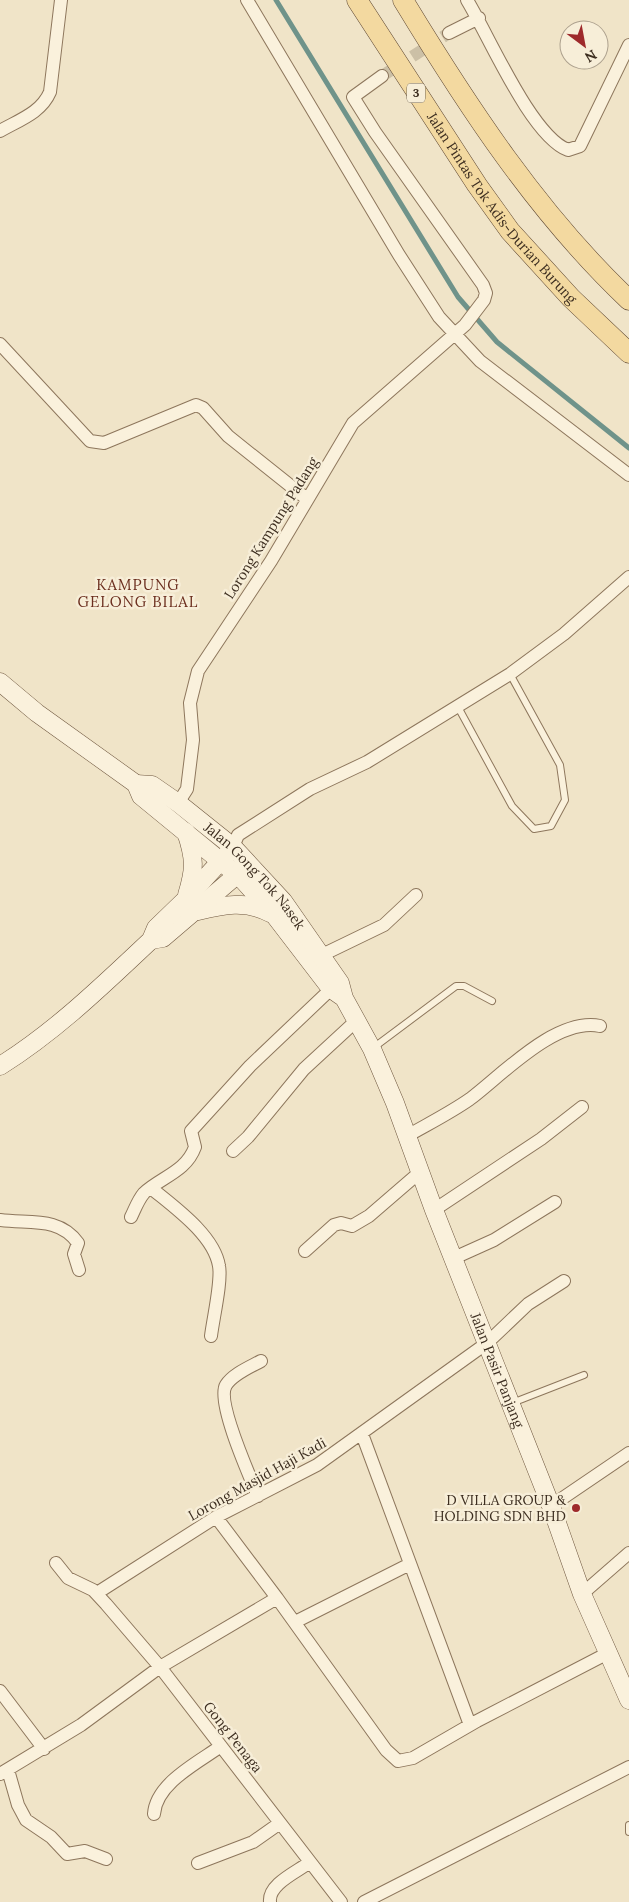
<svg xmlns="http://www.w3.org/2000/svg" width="629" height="1902" font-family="Lora,serif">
  <rect width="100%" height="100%" fill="#f0e4c8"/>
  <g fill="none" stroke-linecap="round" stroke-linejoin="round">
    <path stroke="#6f938a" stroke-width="5" d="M276 0 458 297 497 342 629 448"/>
    <path stroke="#ccc0a6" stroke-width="12" stroke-dasharray="12 6" stroke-linecap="butt" d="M382 76 449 33"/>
    <g stroke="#8d765c" stroke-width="8">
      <path id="lane" d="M458 707 512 806 534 829 551 826 565 800 560 765 510 674
        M373 1048 456 986H464L492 1001
        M512 1403 584 1375
        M629 1825V1832"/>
    </g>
    <g stroke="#8d765c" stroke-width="14">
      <path id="street" d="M247 0 399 255 439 317 480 361 629 475
        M467 0C489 36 531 136 568 150L580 146 629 45
        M449 33 479 18
        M0 131C19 120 41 113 50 92L61 0
        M0 344 90 441 104 443 196 405 203 408 228 436 307 499
        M178 803 187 789 193 740 190 703 198 671 271 561 353 423 465 325 484 300 486 293 483 285 375 132 353 97 382 76
        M233 847 238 835 310 789 367 762 510 674 564 634 629 577
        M322 955 384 925 416 895
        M407 1136C428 1124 450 1113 470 1099 502 1075 556 1017 600 1026
        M233 1151 248 1137 304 1069 356 1021
        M151 1188C174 1207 214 1235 219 1266 222 1281 213 1319 211 1336
        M434 1210 541 1139 582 1107
        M131 1217C135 1209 138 1200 144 1193 161 1177 186 1172 195 1147L191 1131 250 1066 331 989
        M0 1220C28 1224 59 1216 78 1243L74 1254 79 1270
        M305 1251 334 1225 341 1223 352 1226 369 1216 420 1172
        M454 1258 494 1240 555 1202
        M362 1434 470 1725
        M258 1496C250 1477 216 1401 226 1385 233 1374 250 1367 261 1361
        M551 1506 629 1453
        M216 1517 277 1598
        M56 1563 68 1578 93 1590 106 1604 160 1667 341 1902
        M97 1593 216 1517 317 1465 487 1343 528 1304 564 1281
        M582 1594 629 1553
        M295 1622 410 1564
        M0 1691 44 1749
        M8 1770 18 1805 26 1820 51 1837 67 1854 85 1851 106 1859
        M0 1774 81 1725 160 1667 277 1598 386 1750 398 1761 413 1758 477 1721 610 1652
        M154 1814C156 1783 199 1762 221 1746
        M198 1863 253 1842 280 1823
        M270 1902C268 1884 297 1872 310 1862
        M364 1902 629 1767"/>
    </g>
    <g stroke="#6f573f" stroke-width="19">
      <g id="secondary">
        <path d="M0 682 37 713 136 784 141 796 241 878 275 916 331 989 341 996"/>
        <path id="s1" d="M136 784 152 785 178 803 233 847 283 901 340 983 344 998 372 1049 395 1103 434 1210 551 1506 582 1594 629 1700"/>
        <path d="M186 832C195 859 195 869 187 895"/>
        <path d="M198 911C223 905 246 900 270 913"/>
        <path d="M151 940 163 938 245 868"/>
        <path d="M0 1066C56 1031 103 985 151 940L156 928 185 900 228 853"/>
      </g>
    </g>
    <g stroke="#5b4430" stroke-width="21">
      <g id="primary">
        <path id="s2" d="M357 0 477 185 510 231 571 298 629 353"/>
        <path d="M403 0C468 107 538 214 629 300"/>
      </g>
    </g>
    <use href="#lane" stroke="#faf1dc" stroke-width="6"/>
    <use href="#street" stroke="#faf1dc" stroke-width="12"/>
    <use href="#secondary" stroke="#faf1dc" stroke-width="18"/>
    <use href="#primary" stroke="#f3d9a0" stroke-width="20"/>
  </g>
  <circle fill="#9e2a2b" stroke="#f7eed8" stroke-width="2" cx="576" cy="1508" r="5"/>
  <g text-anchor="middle" stroke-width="5" stroke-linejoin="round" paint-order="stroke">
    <rect fill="#f7eed8" stroke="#756857" stroke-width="1" x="407" y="83.5" width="18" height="19" rx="4"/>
    <g font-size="12" font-weight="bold" fill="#3d2e20">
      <text x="416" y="97">3</text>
    </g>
    <g font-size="14" fill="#3d2e20" stroke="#f7eed8">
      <text dy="5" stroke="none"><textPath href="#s2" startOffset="254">Jalan Pintas Tok Adis-Durian Burung</textPath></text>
      <text transform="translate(271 528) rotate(-58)" y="5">Lorong Kampung Padang</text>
      <text dy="5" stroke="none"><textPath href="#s1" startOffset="154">Jalan Gong Tok Nasek</textPath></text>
      <text dy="5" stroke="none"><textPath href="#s1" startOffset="710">Jalan Pasir Panjang</textPath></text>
      <text transform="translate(257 1479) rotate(-29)" y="5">Lorong Masjid Haji Kadi</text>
      <text transform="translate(233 1737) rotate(52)" y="5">Gong Penaga</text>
    </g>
    <g font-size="14" fill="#3d2e20" stroke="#f7eed8" text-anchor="end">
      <text x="566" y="1505">D VILLA GROUP &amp;<tspan x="566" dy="16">HOLDING SDN BHD</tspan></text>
    </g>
    <g font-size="15" letter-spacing="1" fill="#6b2e1e" stroke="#f7eed8">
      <text x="138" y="590">KAMPUNG<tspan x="138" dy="17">GELONG BILAL</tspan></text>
    </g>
  </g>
  <g transform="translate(584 45) rotate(148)"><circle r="24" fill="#f7eed8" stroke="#ada18e"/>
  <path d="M0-4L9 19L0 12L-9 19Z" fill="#9e2a2b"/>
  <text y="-8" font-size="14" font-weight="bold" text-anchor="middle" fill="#3d2e20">N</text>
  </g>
</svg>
